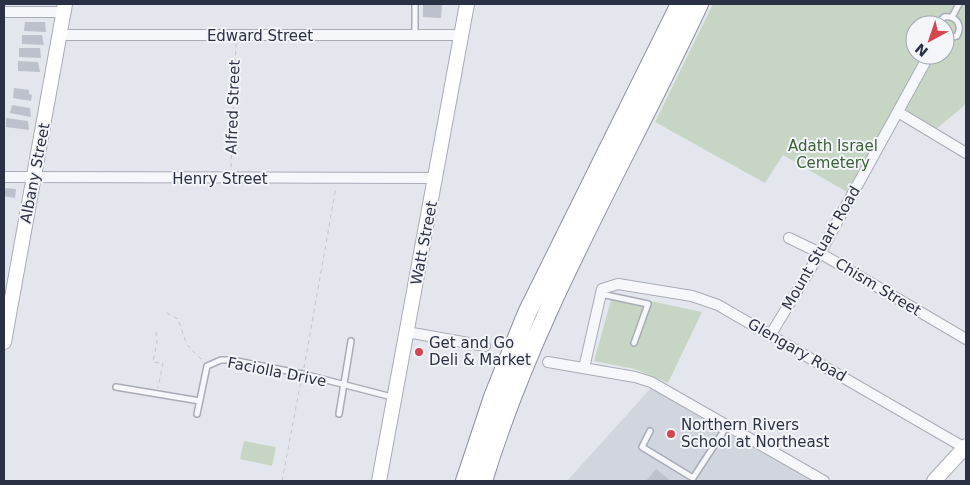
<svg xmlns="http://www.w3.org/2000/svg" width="970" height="485" font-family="'DejaVu Sans',sans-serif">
  <rect width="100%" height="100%" fill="#e3e6ec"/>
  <path fill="#d1d5de" d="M651 388 814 481H567Z"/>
  <path fill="#c7d6c4" d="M713 4H966V104L935 130 903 111 936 55H945V25H915V55H923L847 192 783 155 765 183 655 122Z
    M613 293 702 312 668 383 635 369 594 361Z
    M244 441 276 447 272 466 240 459Z"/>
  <path fill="#bdc1cc" d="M423 4H442L441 18 423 17Z
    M25 22H45L46 32 24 31Z
    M22 35H42L44 45 22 44Z
    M19 48H40L41 58 19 57Z
    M18 61 38 62 40 72 18 71Z
    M14 88 29 90V94L32 95 31 101 13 98Z
    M12 105 30 108 31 117 10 113Z
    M6 118 28 121 29 130 6 127Z
    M4 188 16 189 15 198 4 196Z
    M656 469 671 481H646Z"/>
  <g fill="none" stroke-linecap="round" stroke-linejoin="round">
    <g stroke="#a8acb7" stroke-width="8">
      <path id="lane" d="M952 17 959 4
        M936 25 944 17C956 15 963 25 957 36L945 39
        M415 35V4
        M601 294 648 304 634 343
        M116 387 200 401
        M197 414 207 366 221 360H232L303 374 392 397
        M339 414 351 341
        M650 431 642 447 693 478 727 426"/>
    </g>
    <g stroke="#a8acb7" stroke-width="12">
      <path id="street" d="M4 12H64
        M61 35H460
        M898 112 966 153
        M4 177 436 178
        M789 238 820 253 966 339
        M407 332 485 346
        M771 334 820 253 929 55
        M548 362 635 377 651 382 824 481
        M584 368 602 289 618 284 692 296 718 305 965 448"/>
    </g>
    <g stroke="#a8acb7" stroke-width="16">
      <path id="secondary" d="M4 342 65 4
        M379 481 467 4
        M934 481 966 446"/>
    </g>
    <g stroke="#8a91a3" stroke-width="20">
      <path id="highway" d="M465 481 493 397 527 313 680 4
        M483 481C534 313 625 162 699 4"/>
    </g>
    <path stroke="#c1c4cb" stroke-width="1" stroke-dasharray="4 4" stroke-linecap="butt" d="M231 167 236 44
      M167 313 178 319 187 345 202 360
      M156 332 157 342 153 362 163 363 158 388
      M304 368 336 187
      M282 481 301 381"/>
    <use href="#lane" stroke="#f6f7fa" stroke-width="5"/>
    <use href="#street" stroke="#f6f7fa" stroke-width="10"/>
    <use href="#secondary" stroke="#fff" stroke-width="14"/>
    <use href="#highway" stroke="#fff" stroke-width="18"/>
  </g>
  <g fill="#d4454d" stroke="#f3f5f9" stroke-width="2">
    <circle cx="419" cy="352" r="5"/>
    <circle cx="671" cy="434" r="5"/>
  </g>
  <g text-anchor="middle" stroke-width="4" stroke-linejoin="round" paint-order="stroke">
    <g font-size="15" fill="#2a3145" stroke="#f3f5f9">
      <text x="260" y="41">Edward Street</text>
      <text transform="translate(233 107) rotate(-88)" y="5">Alfred Street</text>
      <text transform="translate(35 173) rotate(-79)" y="5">Albany Street</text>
      <text x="220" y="184">Henry Street</text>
      <text transform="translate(424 243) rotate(-79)" y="5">Watt Street</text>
      <text transform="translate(821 248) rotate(-60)" y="5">Mount Stuart Road</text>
      <text transform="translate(878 287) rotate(31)" y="5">Chism Street</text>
      <text transform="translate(797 350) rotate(30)" y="5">Glengary Road</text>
      <text transform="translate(277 372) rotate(11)" y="5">Faciolla Drive</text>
    </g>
    <g font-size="15" fill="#3b6137" stroke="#f3f5f9">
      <text x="833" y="151">Adath Israel<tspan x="833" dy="17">Cemetery</tspan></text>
    </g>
    <g font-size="15" fill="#2a3145" stroke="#f3f5f9" text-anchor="start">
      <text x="429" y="348">Get and Go<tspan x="429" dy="17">Deli &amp; Market</tspan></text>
      <text x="681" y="430">Northern Rivers<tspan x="681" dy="17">School at Northeast</tspan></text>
    </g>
  </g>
  <rect width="970" height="485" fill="none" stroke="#2a3145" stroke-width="10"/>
  <g transform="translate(930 40) rotate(220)"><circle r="24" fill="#f3f5f9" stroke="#a3a7b1"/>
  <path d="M0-4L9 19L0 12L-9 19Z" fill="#d4454d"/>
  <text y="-8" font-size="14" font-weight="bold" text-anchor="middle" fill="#2a3145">N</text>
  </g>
</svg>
